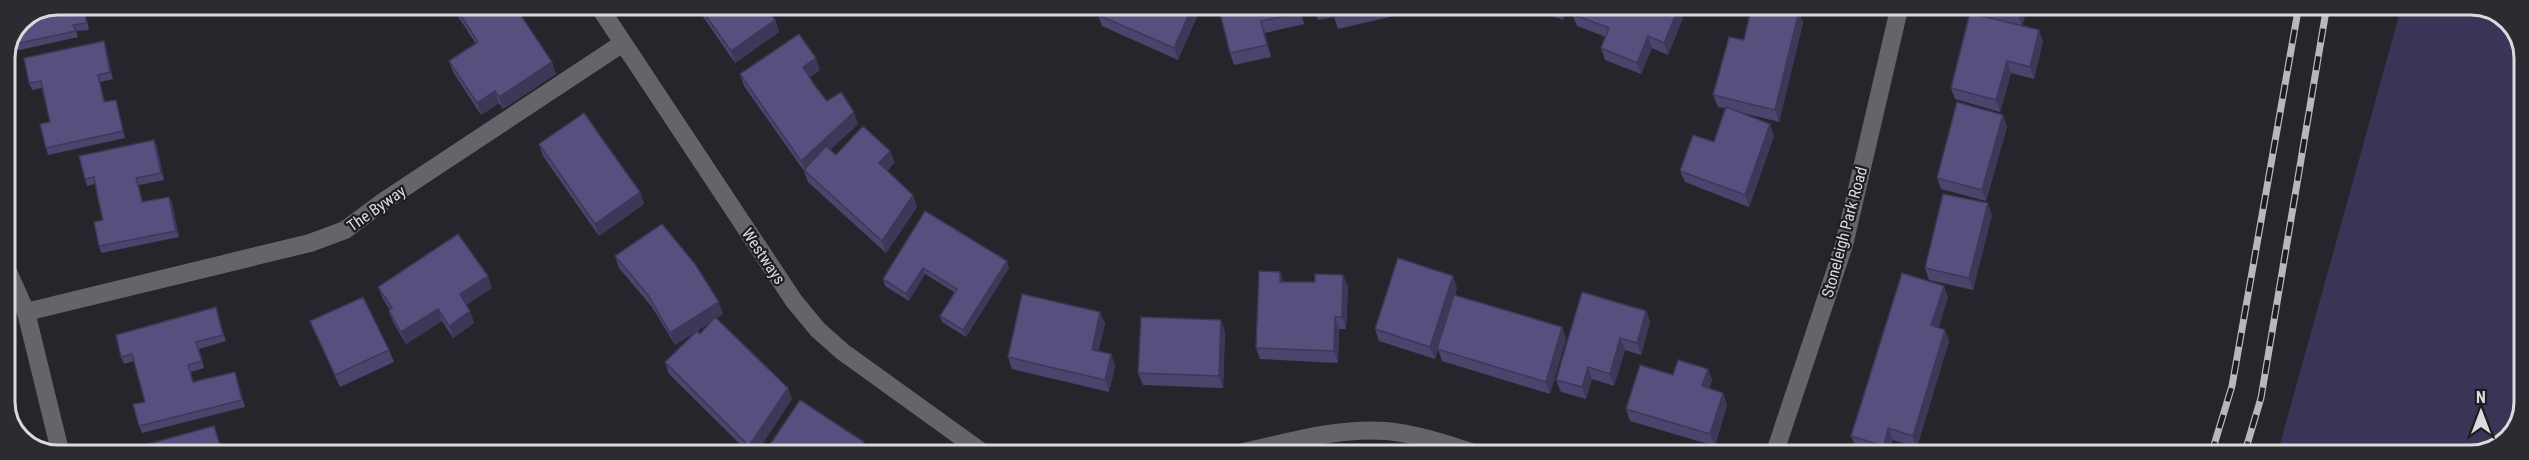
<svg xmlns="http://www.w3.org/2000/svg" width="2529" height="460" font-family="'Roboto Condensed',sans-serif">
  <rect width="100%" height="100%" fill="#26252c"/>
  <path fill="#3a3556" d="M2402 5H2478L2509 20 2524 51V409L2506 442 2471 455H2277Z"/>
  <g fill="none" stroke-linecap="round" stroke-linejoin="round">
    <path stroke="#64646b" stroke-width="18" d="M598 5 794 301 818 330 843 352 986 455
      M5 265 26 312 61 455
      M26 312 310 243 345 230 384 201 623 43
      M1230 455C1280 445 1334 427 1386 431 1418 434 1449 445 1480 455
      M1774 455 1844 245 1900 5"/>
    <g stroke="#b7b7bc" stroke-width="7">
      <path id="rail" d="M2211 455 2232 386 2299 5
        M2244 455 2261 398 2327 5"/>
    </g>
    <use href="#rail" stroke="#1c1c22" stroke-width="4.5" stroke-dasharray="14" stroke-linecap="butt"/>
  </g>
  <path fill="#4a456c" d="M83 4 89 30 76 31 78 37 6 53 20 20Z
    M453 5H514L556 74 503 109 499 103 481 115 453 72 449 61 476 44 455 12Z
    M695 5H764L775 20 779 32 735 63Z
    M1202 5 1178 60 1102 26 1098 15Z
    M1218 5H1300L1304 24 1265 33 1271 57 1234 65 1230 53Z
    M1312 5H1392L1394 16 1338 29 1334 17 1318 20Z
    M1444 5H1470V6L1445 10Z
    M1522 5H1569L1563 20Z
    M1973 5H2028L2022 26 2043 41 2034 79 2011 73 2000 112 1955 99 1951 88 1976 14Z
    M1799 11 1803 23 1779 122 1735 111 1774 136 1749 207 1685 182 1680 171 1714 142 1725 108 1718 107 1713 95 1744 40Z
    M1572 14 1683 18 1668 55 1652 48 1641 74 1605 60 1601 48 1606 37 1577 26Z
    M106 47 113 79 100 82 105 102 118 107 125 138 48 155 46 148 50 122 42 88 32 90 29 83Z
    M820 70 810 77 815 86 827 101 858 124 830 150 836 155 895 162 887 171 917 207 886 253 808 182 804 171 744 86 740 74Z
    M2003 115 2007 127 1986 201 1941 189 1937 178Z
    M154 140 157 147 164 180 139 185 141 196 143 202 169 197 172 203 179 237 101 253 99 246 103 220 95 184 87 186 85 179Z
    M539 144 640 192 644 204 599 236 543 156Z
    M925 211 1009 268 966 337 942 322 940 316 954 292 925 274 909 301 885 286 883 279Z
    M1992 215 1973 290 1929 280 1925 268Z
    M615 256 723 314 716 318 788 388 792 399 755 455H751L669 374 665 362 700 334 711 322 675 345 652 307 619 268Z
    M1343 275 1348 287 1346 329H1339L1338 363 1260 359 1256 348 1284 282H1315Z
    M378 287 492 288 466 305 474 323 453 338 442 321 406 344 393 322 389 311 390 310 383 299Z
    M1457 288 1455 295 1562 327 1566 339 1550 394 1442 361 1438 349 1435 359 1379 341 1375 329Z
    M1948 297 1938 328 1945 330 1949 341 1917 447 1893 440 1888 455H1881L1856 448 1851 436Z
    M1646 311 1650 322 1641 355 1625 350 1614 386 1592 379 1586 399 1561 392 1556 380Z
    M1100 312 1105 324 1098 351 1111 354 1115 366 1109 392 1012 369 1008 357Z
    M218 314 226 341 199 349 204 368 191 372 193 382 235 372 245 407 142 433 139 426 145 402 134 361 124 364 121 357Z
    M1221 320 1225 332 1223 388 1143 385 1138 373Z
    M310 321 389 350 394 362 340 387Z
    M1708 369 1712 380 1709 389 1723 393 1727 405 1715 446 1630 421 1626 409 1673 375Z"/>
  <path fill="#3c3858" d="M1193 5H1202L1178 60 1174 48Z
    M1298 5H1300L1304 24 1300 13Z
    M1560 5H1569L1563 20 1559 8Z
    M2020 5H2028L2022 26 2018 14Z
    M1679 7 1683 18 1668 55 1664 43Z
    M1799 11 1803 23 1779 122 1775 110Z
    M775 20 779 32 735 63 731 51Z
    M1261 21 1265 33 1271 57 1267 45Z
    M2039 30 2043 41 2034 79 2030 67Z
    M1648 36 1652 48 1641 74 1637 63Z
    M104 41 106 47 113 79 110 72Z
    M816 58 820 70 807 78 803 67Z
    M2007 61 2011 73 2000 112 1996 100Z
    M552 62 556 74 503 109 499 97Z
    M495 91 499 103 481 115 477 103Z
    M854 112 858 124 806 172 801 161Z
    M2003 115 2007 127 1986 201 1982 190Z
    M1770 124 1774 136 1749 207 1745 195Z
    M154 140 157 147 164 180 161 173Z
    M890 151 895 162 883 175 879 163Z
    M640 192 644 204 599 236 595 224Z
    M913 195 917 207 886 253 882 241Z
    M169 197 172 203 179 237 176 231Z
    M1988 203 1992 215 1973 290 1969 278Z
    M1007 261 1009 268 966 337 963 330Z
    M923 268 925 274 909 301 906 294Z
    M1280 272 1284 284 1280 282Z
    M1343 275 1348 287 1346 329 1342 317Z
    M488 276 492 288 464 306 460 294Z
    M1453 276 1457 288 1435 359 1430 347Z
    M1944 286 1948 297 1936 337 1931 325Z
    M719 302 723 314 675 345 670 333Z
    M438 309 442 321 406 344 401 332Z
    M470 311 474 323 453 338 449 326Z
    M1646 311 1650 322 1641 355 1637 343Z
    M1100 312 1105 324 1096 361 1092 350Z
    M1335 317 1339 329 1338 363 1334 351Z
    M1221 320 1225 332 1223 388 1219 376Z
    M1562 327 1566 339 1550 394 1546 382Z
    M1945 330 1949 341 1917 447 1913 436Z
    M1620 338 1625 350 1614 386 1610 374Z
    M1111 354 1115 366 1109 392 1105 380Z
    M1588 367 1592 379 1586 399 1582 387Z
    M1708 369 1712 380 1706 398 1702 386Z
    M788 388 792 399 755 455H752L749 446Z
    M1723 393 1727 405 1715 446 1710 434Z
    M1888 428 1893 440 1888 455H1887L1884 446Z
    M864 442 868 454 867 455H855Z"/>
  <path fill="#56507e" stroke="#3c3858" stroke-width="1.5" d="M58 4H82L87 23 73 25 76 31 10 45 20 20Z
    M454 5H514L552 62 499 97 495 91 477 103 449 61 478 42Z
    M698 5H764L775 20 731 51Z
    M1102 5H1193L1174 48 1098 15Z
    M1218 5H1298L1300 13 1261 21 1267 45 1230 53Z
    M1312 5H1330L1313 9Z
    M1331 5H1387L1334 17Z
    M1550 5H1560L1559 8Z
    M1576 5H1674L1679 7 1664 43 1648 36 1637 63 1601 48 1609 28 1572 14Z
    M1752 5H1773L1799 11 1775 110 1713 95 1729 37 1744 40Z
    M1983 5H2020L2018 14Z
    M1970 13 2039 30 2030 67 2007 61 1996 100 1951 88Z
    M799 34 816 58 803 67 815 86 827 101 841 92 854 112 801 161 740 74Z
    M104 41 110 72 98 75 104 102 116 100 123 131 46 148 40 124 50 122 41 81 29 83 24 58Z
    M1957 102 2003 115 1982 190 1937 178Z
    M1726 107 1770 124 1745 195 1680 171 1693 135 1714 142Z
    M584 113 640 192 595 224 539 144Z
    M863 126 890 151 879 163 913 195 882 241 804 170 826 146 836 155Z
    M154 140 161 173 136 178 139 189 142 202 169 197 176 231 99 246 94 222 103 220 98 198 94 177 85 179 79 156Z
    M1943 194 1988 203 1969 278 1925 268Z
    M925 211 1007 261 963 330 940 316 957 289 923 268 906 294 883 279Z
    M662 224 695 264 719 302 670 333 648 295 615 256Z
    M458 234 488 276 460 294 470 311 449 326 438 309 401 332 389 311 392 308 378 287Z
    M1398 258 1453 276 1430 347 1375 329Z
    M1259 271 1280 272V282H1315V274L1343 275 1342 317H1335L1334 351 1256 348Z
    M1902 273 1944 286 1931 325 1945 330 1913 436 1888 428 1884 446 1851 436Z
    M1582 292 1646 311 1637 343 1620 338 1610 374 1588 367 1582 387 1556 380Z
    M1022 294 1100 312 1092 350 1111 354 1105 380 1008 357Z
    M1454 295 1562 327 1546 382 1437 349Z
    M363 297 389 350 335 375 310 321Z
    M216 307 223 335 196 342 202 361 188 365 193 382 235 372 242 400 139 426 133 404 145 402 132 354 121 357 116 335Z
    M715 317 788 388 749 446 665 362 697 331 700 334Z
    M1141 317 1221 320 1219 376 1138 373Z
    M1678 360 1708 369 1702 386 1723 393 1710 434 1626 409 1640 365 1673 375Z
    M800 400 864 442 855 455H770L765 452Z
    M214 426 223 455H132L130 449Z
    M1845 448 1870 455H1843Z"/>
  <g text-anchor="middle" stroke-width="4.5" stroke-linejoin="round" paint-order="stroke">
    <g font-size="16" fill="#dbdbdf" stroke="#1c1c22">
      <text transform="translate(376 208) rotate(-35)" y="6">The Byway</text>
      <text transform="translate(1844 232) rotate(-75)" y="6">Stoneleigh Park Road</text>
      <text transform="translate(764 256) rotate(56)" y="6">Westways</text>
    </g>
  </g>
  <path d="M0 0H2529V460H0ZM58 15H2471A43 43 0 0 1 2514 58V402A43 43 0 0 1 2471 445H58A43 43 0 0 1 15 402V58A43 43 0 0 1 58 15Z" fill="#2b2b31" fill-rule="evenodd"/>
  <path fill="none" stroke="#dbdbdf" stroke-width="3" d="M58 15H2471A43 43 0 0 1 2514 58V402A43 43 0 0 1 2471 445H58A43 43 0 0 1 15 402V58A43 43 0 0 1 58 15Z"/>
  <g transform="translate(2481 412)" stroke="#1c1c22" stroke-width="4.5" paint-order="stroke">
  <path d="M0-4.5L10 22L0 15L-10 22Z" fill="#dbdbdf"/>
  <text y="-9" font-size="16" font-weight="bold" text-anchor="middle" fill="#dbdbdf">N</text>
  </g>
</svg>
